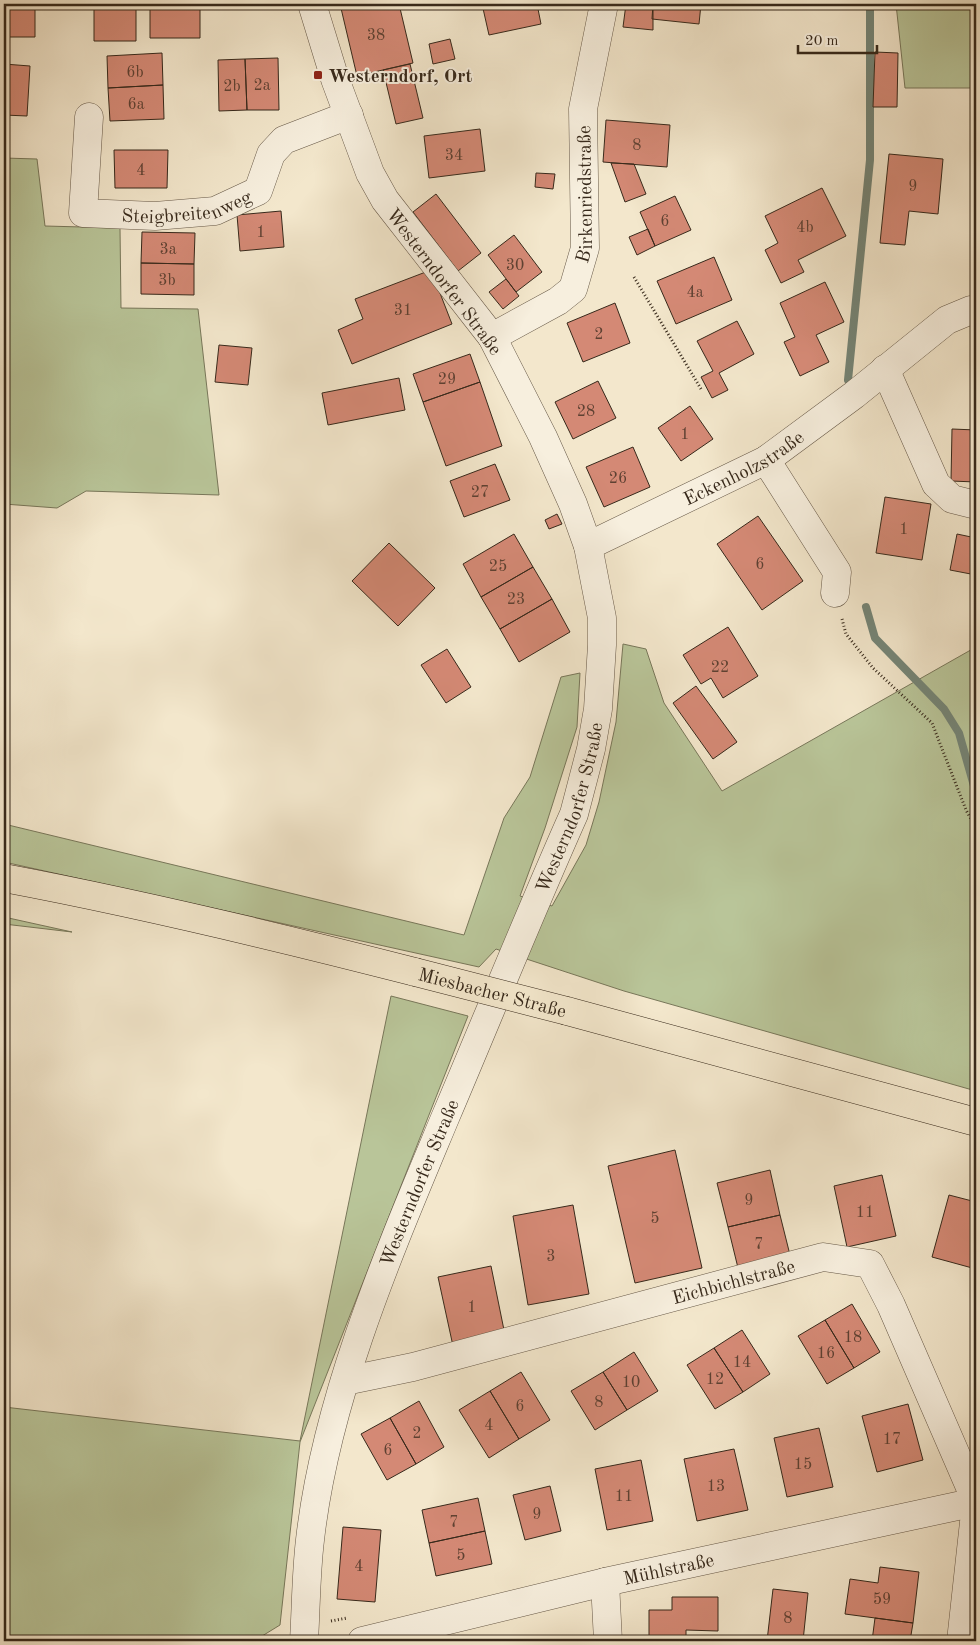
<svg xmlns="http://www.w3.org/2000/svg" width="980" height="1645" font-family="'Old Standard TT',serif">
  <rect width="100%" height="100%" fill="#f3e7cc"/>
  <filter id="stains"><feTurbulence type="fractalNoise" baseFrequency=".004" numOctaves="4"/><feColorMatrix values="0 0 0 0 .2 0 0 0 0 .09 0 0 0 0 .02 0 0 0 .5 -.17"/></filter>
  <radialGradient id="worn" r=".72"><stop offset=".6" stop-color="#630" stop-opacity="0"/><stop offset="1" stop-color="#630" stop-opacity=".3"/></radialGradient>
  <path fill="#b9c599" stroke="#78775a" d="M896 4H976V88H905Z
    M4 158 37 159 45 226 120 228 121 308 198 309 219 495 86 491 57 508 4 504Z
    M623 644 646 649 664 703 722 791 976 647V1091L624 991 496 949 479 967 4 862V824L464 935 504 818 530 777 561 677 580 673 577 727 545 828 520 896 552 906 586 845 599 802 616 722Z
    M4 917 72 932 4 924Z
    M391 996 468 1016 300 1442 280 1625 254 1641H4V1407L300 1441Z"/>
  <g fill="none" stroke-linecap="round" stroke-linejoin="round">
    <path stroke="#748476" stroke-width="8" d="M848 380 870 160V4
      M866 607 875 638 944 709 959 733 976 793"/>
  </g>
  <path fill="#d48975" stroke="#37291b" d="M4 4H35V37H4Z
    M150 4H200V9H150Z
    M340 4H399L413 63 357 76Z
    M482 4H537L541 24 489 35Z
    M626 4 653 5V30L623 27Z
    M653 4H720V6L701 4 699 24 652 19Z
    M94 7H136V41H94Z
    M150 9H200V38H150Z
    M450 39 455 59 433 64 429 44Z
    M875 52 898 53 897 107H873Z
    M162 53 163 85 108 88 107 56Z
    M278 58 279 110H247L245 59Z
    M245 59 247 110 219 111 218 60Z
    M4 64 30 66 27 116 4 115Z
    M410 64 423 118 396 124 383 70Z
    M163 85 164 119 110 121 108 88Z
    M606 120 670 125 667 167 603 162Z
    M480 129 485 171 429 178 424 136Z
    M114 150H168L167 188H115Z
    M889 154 943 159 938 214 909 211 905 245 880 243Z
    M611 163 634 164 646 194 625 202Z
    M536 173 555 174 553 189 535 187Z
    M822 188 846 236 798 260 804 272 781 283 765 250 778 243 765 216Z
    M436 194 481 253 458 271 413 212Z
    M675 196 691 230 655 246 640 212Z
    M281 211 284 247 240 251 237 215Z
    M648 229 655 246 637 255 629 237Z
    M142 232 195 233 194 264 141 263Z
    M514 235 542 272 516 292 488 255Z
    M714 257 732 300 676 324 657 281Z
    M141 263 194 264V295L141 294Z
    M431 270 452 324 352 364 338 330 363 319 355 299Z
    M506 279 519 296 503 309 489 292Z
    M825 282 844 322 816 335 829 362 800 376 784 342 795 337 780 303Z
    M615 303 630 343 583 362 567 323Z
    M737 321 754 354 719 373 728 390 712 398 701 377 713 371 697 341Z
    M219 345 252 348 248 385 215 382Z
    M470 354 480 382 423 402 413 374Z
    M399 378 405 410 328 425 322 393Z
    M598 381 616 418 573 439 555 402Z
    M480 382 502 446 446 466 423 402Z
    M690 406 713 439 681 461 658 428Z
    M952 429 976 430V482L951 481Z
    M633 447 650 487 604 507 586 467Z
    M495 464 510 500 464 517 450 481Z
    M885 497 931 504 922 560 876 553Z
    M557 514 562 524 549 529 545 520Z
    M758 516 803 581 762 610 717 544Z
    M514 534 533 567 481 597 463 564Z
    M957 534 976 538V575L950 570Z
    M389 543 435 588 398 626 352 581Z
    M533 567 552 599 500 629 481 597Z
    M552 599 570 632 519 662 500 629Z
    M728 627 758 676 723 698 711 678 701 684 683 655Z
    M447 649 471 687 446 703 421 665Z
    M696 686 737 742 713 759 673 703Z
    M675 1150 702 1268 635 1283 608 1166Z
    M770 1170 780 1215 728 1227 717 1183Z
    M882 1175 896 1236 847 1247 834 1186Z
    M949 1195 976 1202V1269L932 1257Z
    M573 1205 589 1294 528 1305 513 1216Z
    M780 1215 791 1259 739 1272 728 1227Z
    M491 1266 505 1335 453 1346 438 1277Z
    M852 1304 880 1352 854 1368 825 1320Z
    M973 1312H976V1347H973Z
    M825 1320 854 1368 827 1384 798 1336Z
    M742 1330 770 1374 743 1392 714 1348Z
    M973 1347H976V1381H973Z
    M714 1348 743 1392 715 1409 687 1365Z
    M634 1352 658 1391 627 1410 603 1372Z
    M521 1372 550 1420 519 1439 490 1391Z
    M603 1372 627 1410 595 1430 571 1391Z
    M490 1391 519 1439 489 1458 459 1410Z
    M419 1401 444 1447 416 1464 390 1418Z
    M908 1404 923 1460 877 1472 862 1416Z
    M390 1418 416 1464 387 1480 361 1434Z
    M819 1428 833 1487 787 1497 774 1438Z
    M734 1449 748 1510 697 1521 684 1459Z
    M641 1460 653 1521 607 1530 595 1469Z
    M550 1486 561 1531 525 1540 513 1495Z
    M478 1498 485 1531 429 1543 422 1510Z
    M343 1527 381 1530 375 1602 337 1599Z
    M485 1531 492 1564 436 1576 429 1543Z
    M880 1567 919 1572 913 1623 845 1614 850 1579 878 1583Z
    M773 1589 808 1593 803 1641H767Z
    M672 1597H718V1631L686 1630V1641H649V1610H672Z
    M875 1618 913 1623 910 1641H872Z"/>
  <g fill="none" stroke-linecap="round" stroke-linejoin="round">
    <g stroke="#665847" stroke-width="29">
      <g id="minor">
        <path id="s1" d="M89 117 83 213 155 216 215 211 258 191 271 154 284 140 349 115"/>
        <path id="s2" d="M492 337 558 301 573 289 585 248 583 109 604 4"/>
        <path d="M885 369 936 484 952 499 976 505"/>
        <path d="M766 460 837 572 835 593"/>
        <path id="s3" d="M588 546 766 460 854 395 947 320 971 310 976 311"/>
        <path id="s4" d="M345 1381 413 1367 823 1257 870 1264 891 1305 976 1501"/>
        <path d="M605 1582 608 1641"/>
        <path id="s5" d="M304 1641C306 1608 306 1573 310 1540 326 1397 390 1250 445 1118 488 1017 529 915 574 814L591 749 598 709 602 645V618L588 546 573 504 543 437 492 337 385 200 370 173 335 79 312 4"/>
        <path id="s6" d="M362 1641 605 1582 976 1502"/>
        <path d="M961 1641 976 1504"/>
      </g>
    </g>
    <g stroke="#37291b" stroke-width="29">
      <path id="major" d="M4 878C142 904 279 937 415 972
        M567 1011 976 1122"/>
    </g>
    <path stroke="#37291b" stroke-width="3" stroke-dasharray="1 2.5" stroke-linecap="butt" d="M634 277 701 389
      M842 619 846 634 873 668 932 723 966 810 976 828
      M331 1621 347 1618"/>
    <use href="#minor" stroke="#f7efde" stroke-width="28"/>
    <use href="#major" stroke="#f3e7cc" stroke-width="28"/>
    <g stroke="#37291b" stroke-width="29" stroke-linecap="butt">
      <g id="major-bridge">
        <path id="s7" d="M415 972 567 1011"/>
      </g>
    </g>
    <use href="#major-bridge" stroke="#f3e7cc" stroke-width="28"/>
  </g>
  <rect fill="#8f2418" stroke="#f7efde" stroke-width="2" x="313" y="70" width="10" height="10" rx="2.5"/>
  <g text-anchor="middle" stroke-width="4" stroke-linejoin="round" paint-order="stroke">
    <g font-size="16" fill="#5e4132">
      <text x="376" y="40">38</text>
      <text x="135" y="77">6b</text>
      <text x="262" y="90">2a</text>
      <text x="232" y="91">2b</text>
      <text x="136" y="109">6a</text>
      <text x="637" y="150">8</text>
      <text x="454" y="160">34</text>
      <text x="141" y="175">4</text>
      <text x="913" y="191">9</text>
      <text x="665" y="226">6</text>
      <text x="805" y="232">4b</text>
      <text x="261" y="237">1</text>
      <text x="168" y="254">3a</text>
      <text x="515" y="270">30</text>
      <text x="167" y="285">3b</text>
      <text x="695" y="297">4a</text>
      <text x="403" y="315">31</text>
      <text x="599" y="339">2</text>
      <text x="447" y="384">29</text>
      <text x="586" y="416">28</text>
      <text x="685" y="439">1</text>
      <text x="618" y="483">26</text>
      <text x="480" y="497">27</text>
      <text x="904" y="534">1</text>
      <text x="760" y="569">6</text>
      <text x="498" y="571">25</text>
      <text x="516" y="604">23</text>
      <text x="720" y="672">22</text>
      <text x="749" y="1205">9</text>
      <text x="865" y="1217">11</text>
      <text x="655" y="1223">5</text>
      <text x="759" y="1249">7</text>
      <text x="551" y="1261">3</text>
      <text x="472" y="1312">1</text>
      <text x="853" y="1342">18</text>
      <text x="826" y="1358">16</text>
      <text x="742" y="1367">14</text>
      <text x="715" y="1384">12</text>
      <text x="631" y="1387">10</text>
      <text x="599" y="1407">8</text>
      <text x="520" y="1411">6</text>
      <text x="489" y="1430">4</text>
      <text x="417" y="1438">2</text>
      <text x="892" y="1444">17</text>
      <text x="388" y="1455">6</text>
      <text x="803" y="1469">15</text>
      <text x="716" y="1491">13</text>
      <text x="624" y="1501">11</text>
      <text x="537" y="1519">9</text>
      <text x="454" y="1527">7</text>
      <text x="461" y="1560">5</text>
      <text x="359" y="1571">4</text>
      <text x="882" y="1604">59</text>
      <text x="788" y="1623">8</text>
    </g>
    <g font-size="19" font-weight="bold" fill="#37291b" stroke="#f7efde" text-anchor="start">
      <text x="328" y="82">Westerndorf, Ort</text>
    </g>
    <g font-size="19" fill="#37291b" stroke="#f7efde">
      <text dy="7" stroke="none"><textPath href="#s2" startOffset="191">Birkenriedstraße</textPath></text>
      <text dy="7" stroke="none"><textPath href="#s1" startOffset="201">Steigbreitenweg</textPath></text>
      <text transform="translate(445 281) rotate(53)" y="7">Westerndorfer Straße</text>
      <text dy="7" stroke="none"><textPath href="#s3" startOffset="174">Eckenholzstraße</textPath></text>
      <text dy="7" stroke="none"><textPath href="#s5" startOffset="881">Westerndorfer Straße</textPath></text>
      <text dy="7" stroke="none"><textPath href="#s7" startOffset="80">Miesbacher Straße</textPath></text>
      <text dy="7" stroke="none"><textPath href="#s5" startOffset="476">Westerndorfer Straße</textPath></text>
      <text dy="7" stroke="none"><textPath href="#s4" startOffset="401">Eichbichlstraße</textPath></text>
      <text dy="7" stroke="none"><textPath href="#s6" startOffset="315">Mühlstraße</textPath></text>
    </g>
  </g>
  <rect width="980" height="1645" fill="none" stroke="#f3e7cc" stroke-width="20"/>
  <rect x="5" y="5" width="970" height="1635" fill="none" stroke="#37291b" stroke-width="2.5"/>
  <rect x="10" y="10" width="960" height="1625" fill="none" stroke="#37291b"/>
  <path d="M798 45v8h79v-8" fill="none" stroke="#37291b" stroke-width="2.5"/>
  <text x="805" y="45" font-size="15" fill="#37291b" stroke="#f7efde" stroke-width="4" paint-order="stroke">20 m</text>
  <rect width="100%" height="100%" filter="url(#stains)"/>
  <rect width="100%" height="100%" fill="url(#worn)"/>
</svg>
